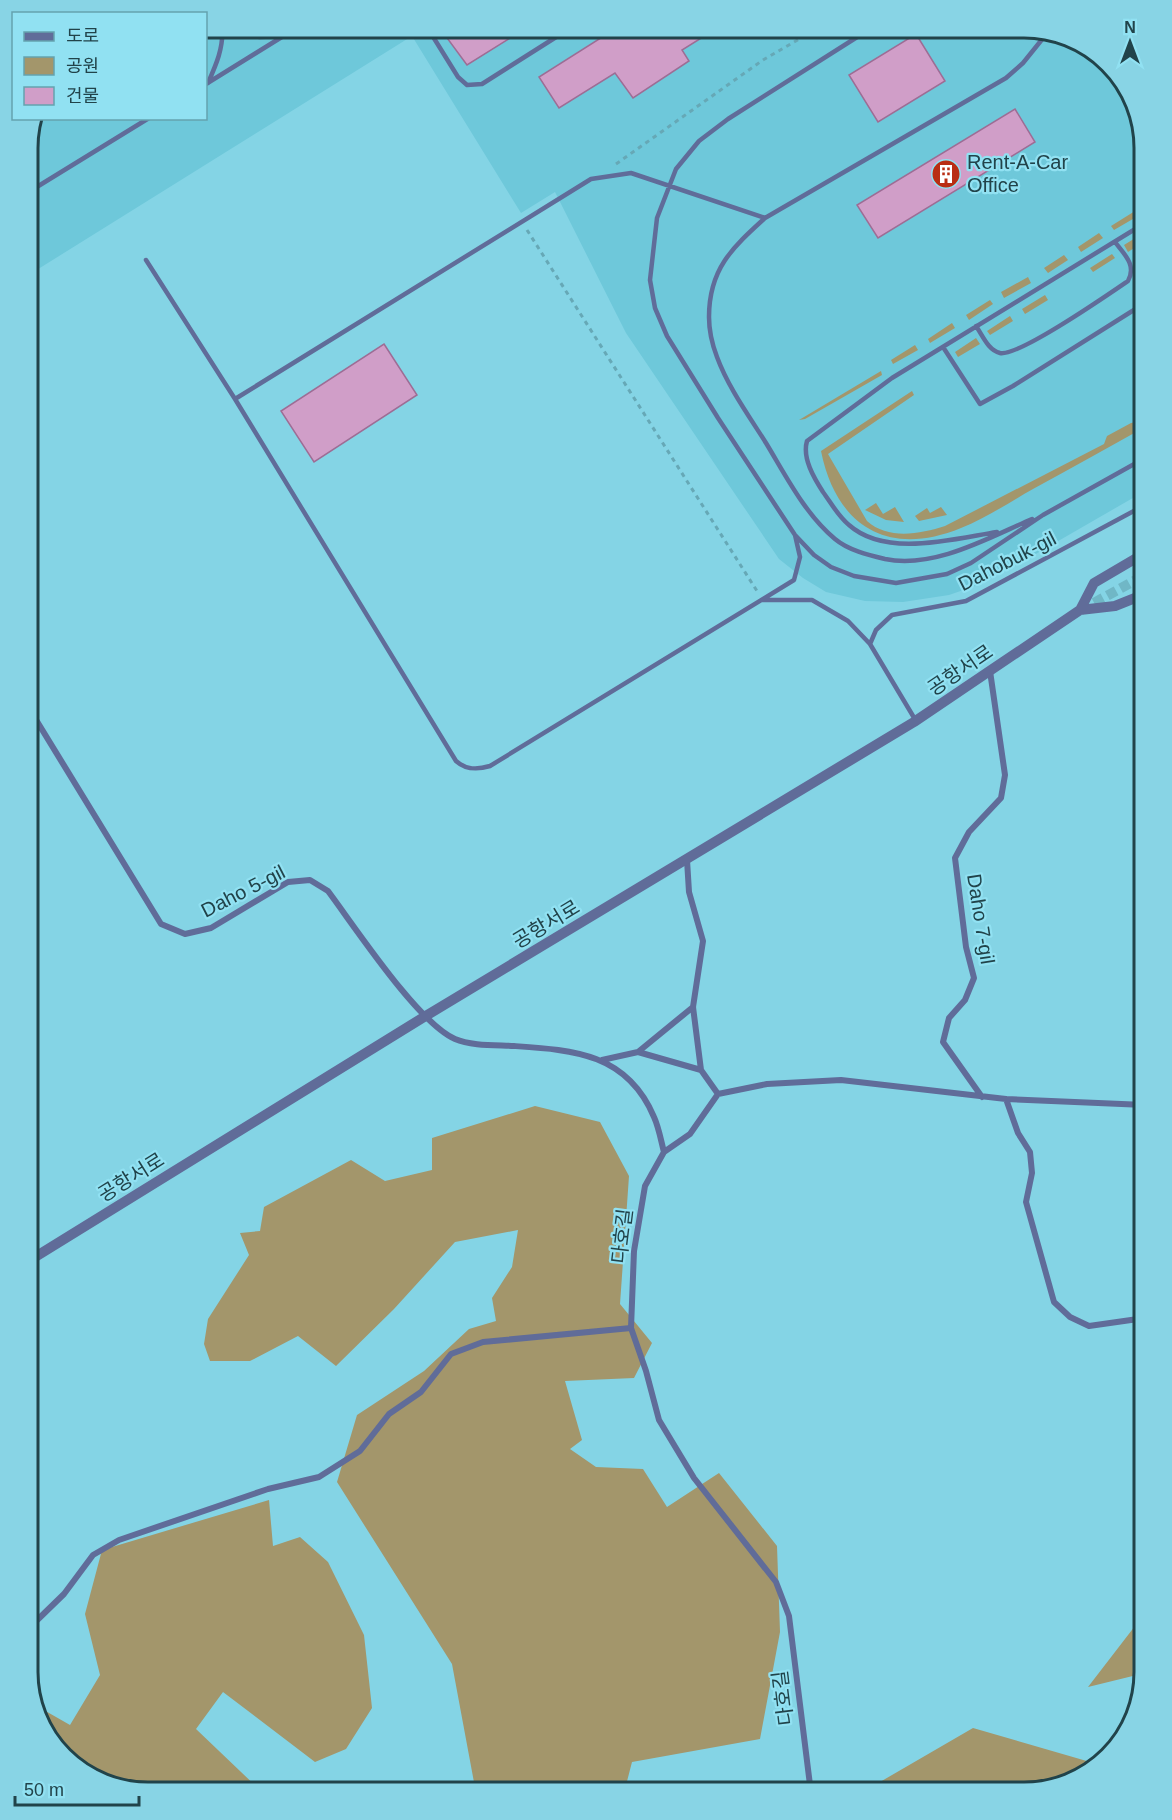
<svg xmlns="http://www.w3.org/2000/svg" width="1172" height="1820" font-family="Arial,'Noto Sans KR',sans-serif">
  <rect width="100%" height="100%" fill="#84d4e5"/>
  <path fill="#6ec8da" d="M206 27H1033L1091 47 1132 94 1145 147V491L1027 559 975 586 949 595 903 602 865 601 826 592 803 578 779 559 626 333 555 192 521 213 412 36 27 276V140L32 119 206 118Z"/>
  <path fill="#a3966b" d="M1135 211 1138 216 1114 230 1111 226Z
    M1145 232V241L1128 252 1124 245Z
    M1099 233 1103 238 1081 252 1078 247Z
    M1112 254 1115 258 1093 272 1090 268Z
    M1064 255 1068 260 1048 273 1044 268Z
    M1028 277 1031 283 1004 298 1001 292Z
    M1045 295 1048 300 1025 314 1022 309Z
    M990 300 993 304 969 320 966 315Z
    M1010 316 1013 321 990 335 987 331Z
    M952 323 955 328 930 343 928 339Z
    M976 338 980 344 958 357 955 352Z
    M915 345 918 350 893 364 891 360Z
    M881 371 882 375 805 419 799 420Z
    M912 391 914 395 828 454 867 521C888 540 920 534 945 526L1104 444 1107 436 1131 423 1145 420V427C1108 448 1071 468 1033 489 1010 502 986 518 961 528 888 558 836 526 821 451Z
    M876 503 883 514 895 507 904 522 886 520 865 510Z
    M941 507 947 515 919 521 915 516 927 508 930 513Z
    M535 1106 600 1122 629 1176 620 1304 652 1343 634 1378 565 1381 582 1440 570 1449 596 1467 643 1469 667 1507 719 1473 777 1546 780 1632 760 1739 632 1762 624 1793H476L452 1664 337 1482 357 1415 424 1371 469 1329 496 1321 492 1298 512 1267 518 1230 455 1242 394 1309 336 1366 298 1336 250 1361H210L204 1344 208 1319 249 1255 240 1233 260 1231 264 1207 351 1160 385 1181 432 1170V1138Z
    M269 1500 273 1546 300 1537 328 1562 364 1635 372 1708 346 1749 315 1762 223 1692 196 1729 263 1793H140L81 1773 40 1726 35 1705 70 1725 100 1675 85 1614 102 1550Z
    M1145 1613V1673L1088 1687Z
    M973 1728 1097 1764 1078 1780 1025 1793H861Z"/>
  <path fill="#d09ec8" stroke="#9d6d95" stroke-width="1.5" d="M439 27H528L467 65Z
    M618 27H719L682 50 689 61 633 98 615 73 559 108 539 77Z
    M916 34 945 81 878 122 849 75Z
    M1015 109 1035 142 878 238 857 205Z
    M384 344 417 395 314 462 281 411Z"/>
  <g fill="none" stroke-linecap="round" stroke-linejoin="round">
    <path stroke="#70b7c6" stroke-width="10" stroke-dasharray="10 5" stroke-linecap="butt" d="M1081 610 1145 575"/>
    <path stroke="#66a8b6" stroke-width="3" stroke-dasharray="4.5 4.5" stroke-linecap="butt" d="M616 164 763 60 820 27
      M527 230 757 591"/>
    <path stroke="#606c99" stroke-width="4.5" d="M232 27 259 37 285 36
      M371 27H375
      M427 27 458 77 467 85 482 84 572 27
      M873 27 728 119 699 141 676 169 657 218 650 280 655 308 667 336 718 418 795 535 814 555 831 567 854 576 896 583 947 574 971 563 1043 515 1145 458
      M208 83C216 65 224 47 222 27
      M206 84 298 27
      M27 193 149 118
      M765 218 631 173 591 179 235 399 456 761C466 770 477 770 490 766L794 580 800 557 795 535
      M146 260 235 399
      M976 326C983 336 988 350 1000 353 1018 357 1109 294 1128 281 1137 265 1124 254 1115 242
      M943 347 980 404 1013 386 1145 303
      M1032 519C988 538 934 569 885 559 868 555 848 550 835 539 805 514 786 476 766 443 749 416 728 387 717 357 712 344 709 331 709 317 709 269 732 248 765 218L1006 78 1023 63 1048 32
      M997 532C953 539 886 558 849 525 838 516 831 503 823 492 814 478 802 458 807 441L892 378 1145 223
      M763 600H812L848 621 870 644
      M916 721 870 644 876 630 892 615 966 601 1145 505"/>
    <path stroke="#606c99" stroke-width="6" d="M27 705 161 924 185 934 211 928 288 882 310 880 328 891C355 927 418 1023 455 1039 471 1046 496 1045 514 1046 573 1050 627 1053 654 1117 659 1128 661 1141 664 1152
      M687 860 689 892 703 941 693 1007 701 1070 718 1094
      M638 1052 701 1070
      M602 1060 638 1052 693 1007
      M982 1097 943 1042 949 1018 965 1000 974 978 966 947 955 858 969 832 1001 798 1005 775 990 671
      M1006 1099 1018 1133 1030 1152 1032 1173 1026 1202 1054 1302 1070 1317 1089 1326 1145 1318
      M27 1630 64 1594 93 1555 119 1540 268 1489 319 1477 360 1451 389 1414 421 1392 451 1354 483 1342 631 1328
      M811 1793 789 1616 776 1582 694 1478 659 1420 646 1371 631 1328 634 1251 645 1186 664 1152 690 1134 718 1094 767 1084 841 1080 1006 1099 1145 1105"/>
    <path stroke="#606c99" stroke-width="10" d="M1080 610 1094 583 1145 553
      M27 1262 424 1017 914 722 1080 610 1115 606 1145 594"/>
  </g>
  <defs>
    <g id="building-disc" transform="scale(1.5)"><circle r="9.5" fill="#b92d13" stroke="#91e1f2"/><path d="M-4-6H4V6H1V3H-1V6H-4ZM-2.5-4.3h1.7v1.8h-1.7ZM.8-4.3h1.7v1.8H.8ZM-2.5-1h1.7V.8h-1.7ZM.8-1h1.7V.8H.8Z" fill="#fff"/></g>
  </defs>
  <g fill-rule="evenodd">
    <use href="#building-disc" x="946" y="174"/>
  </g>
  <g text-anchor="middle" stroke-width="4.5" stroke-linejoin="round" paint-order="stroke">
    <g font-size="20" fill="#21434a" stroke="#91e1f2" text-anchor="start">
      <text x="967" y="169">Rent-A-Car<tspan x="967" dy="23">Office</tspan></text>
    </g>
    <g font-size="20" fill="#21434a" stroke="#91e1f2">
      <text transform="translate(1007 561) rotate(-27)" y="7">Dahobuk-gil</text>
      <text transform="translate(960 670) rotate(-34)" y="7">공항서로</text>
      <text transform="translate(243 891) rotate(-27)" y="7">Daho 5-gil</text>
      <text transform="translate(981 919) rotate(81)" y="7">Daho 7-gil</text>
      <text transform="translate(546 924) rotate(-31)" y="7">공항서로</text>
      <text transform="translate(131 1177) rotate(-32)" y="7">공항서로</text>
      <text transform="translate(622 1236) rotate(-83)" y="7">다호길</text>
      <text transform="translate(783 1698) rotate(-97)" y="7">다호길</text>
    </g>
  </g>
  <path d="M0 0H1172V1820H0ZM148 38H1024A110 110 0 0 1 1134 148V1672A110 110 0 0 1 1024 1782H148A110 110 0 0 1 38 1672V148A110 110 0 0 1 148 38Z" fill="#88d4e5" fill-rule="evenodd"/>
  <path fill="none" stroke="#21434a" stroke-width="3" d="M148 38H1024A110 110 0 0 1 1134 148V1672A110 110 0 0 1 1024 1782H148A110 110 0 0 1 38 1672V148A110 110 0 0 1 148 38Z"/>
  <rect x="12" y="12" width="195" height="108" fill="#91e1f2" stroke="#64a2af" stroke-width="1.5"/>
  <rect x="24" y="32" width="30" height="9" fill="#606c99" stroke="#64a2af" stroke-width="1.5"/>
  <text x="66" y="42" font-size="18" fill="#21434a">도로</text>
  <rect x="24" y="57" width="30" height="18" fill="#a3966b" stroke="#64a2af" stroke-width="1.5"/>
  <text x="66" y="72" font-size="18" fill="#21434a">공원</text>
  <rect x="24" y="87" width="30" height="18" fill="#d09ec8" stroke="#64a2af" stroke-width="1.5"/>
  <text x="66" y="102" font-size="18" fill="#21434a">건물</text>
  <g transform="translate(1130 42)" stroke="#91e1f2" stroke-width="4.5" paint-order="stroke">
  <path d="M0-4.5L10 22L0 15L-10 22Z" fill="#21434a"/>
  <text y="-9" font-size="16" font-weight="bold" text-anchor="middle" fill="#21434a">N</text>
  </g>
  <path d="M15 1796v9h124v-9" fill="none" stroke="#21434a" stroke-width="3"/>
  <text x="24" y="1796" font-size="18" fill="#21434a" stroke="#91e1f2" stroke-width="4.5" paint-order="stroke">50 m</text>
</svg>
